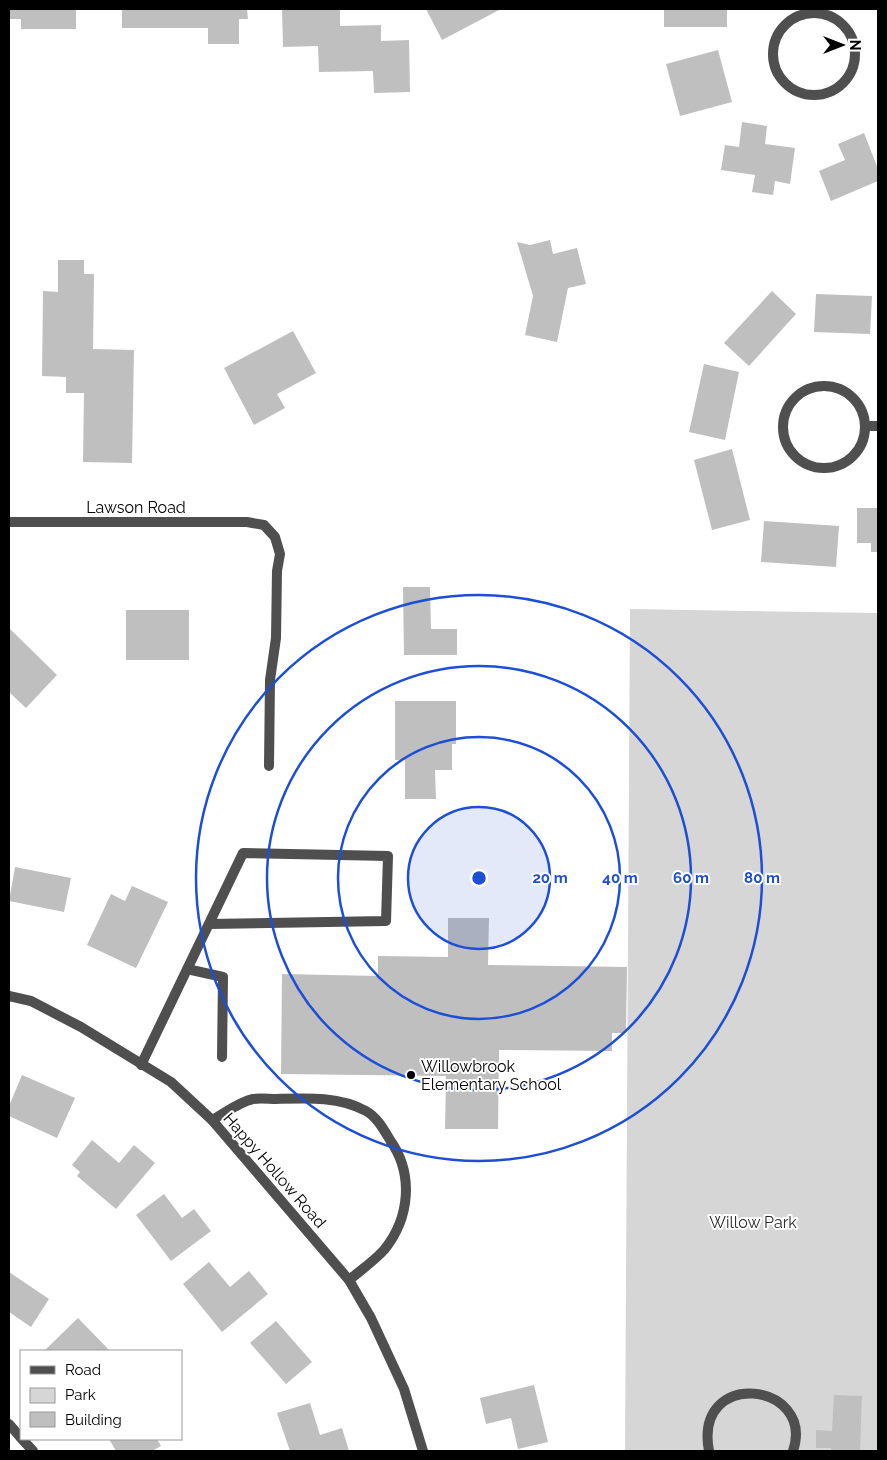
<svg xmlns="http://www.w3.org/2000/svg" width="887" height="1460" font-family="Raleway,sans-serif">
  <rect width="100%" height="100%" fill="#fff"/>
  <path fill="#d6d6d6" d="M630 609 878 613V1451H625Z"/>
  <path fill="#bfbfbf" d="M9 9H76V29H21V19H9Z
    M122 9H247L248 19H239V44H208V28H122Z
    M282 9H340V26L381 25V41L409 40 410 92 374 93 373 71 319 72 318 46 283 47Z
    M426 9H501L442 40Z
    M664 9H727V27H664Z
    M718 50 732 102 680 116 666 64Z
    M742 122 767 126 765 144 795 148 790 184 775 181 773 195 752 192 755 175 721 170 725 145 739 147Z
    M864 133 878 169V181L831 201 819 171 845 160 838 144Z
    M550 240 553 254 577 248 586 284 568 288 557 342 525 335 533 296 517 242 530 245Z
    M58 260H84V274H94L93 349 134 350 132 463 83 462 84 393H66V377L42 376 43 291 58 292Z
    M772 291 796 314 749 366 724 343Z
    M816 294 872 296 870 334 814 332Z
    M293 331 316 373 277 394 285 408 254 425 224 368Z
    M704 364 739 372 725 440 689 432Z
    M732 449 750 520 712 530 694 460Z
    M857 508H878V552H871V543H857Z
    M764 521 839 526 836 567 761 562Z
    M403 587H430L431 629H457V655H404Z
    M126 610H189V660H126Z
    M9 628 57 675 26 708 9 692Z
    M395 701H456V744H452V770H435L436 799H405V760H395Z
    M15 867 71 878 64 912 9 901Z
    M132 886 168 902 136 968 87 945 111 894 125 901Z
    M448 918H489L488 965 627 967 626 1033H612V1051L499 1050 498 1129H445L446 1076 281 1074 282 974 378 976V956L448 957Z
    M22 1075 75 1098 57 1138 9 1116V1106Z
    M92 1140 119 1163 134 1145 155 1163 116 1209 77 1176 80 1172 72 1165Z
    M164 1194 182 1218 194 1209 211 1231 171 1261 136 1215Z
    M209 1262 230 1287 249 1271 268 1294 222 1332 183 1284Z
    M9 1272 49 1299 31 1327 9 1312Z
    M78 1318 110 1351H44Z
    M276 1321 312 1362 286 1384 250 1343Z
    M534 1385 548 1442 518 1449 511 1418 486 1424 480 1398Z
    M834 1395 862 1396 860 1451H831V1448H816V1430L832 1431Z
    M310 1403 320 1435 342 1428 349 1451H290L277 1413Z
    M109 1439H157L161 1446 152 1451H116Z"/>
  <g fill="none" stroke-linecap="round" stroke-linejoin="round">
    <path stroke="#4f4f4f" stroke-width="10" d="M187 969 223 977 222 1057
      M141 1065C175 994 209 923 243 853L388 856 386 921 209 924
      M212 1120C225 1113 239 1102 253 1099 261 1098 269 1099 276 1099 306 1098 339 1096 366 1111 377 1117 384 1130 390 1140 414 1174 410 1218 384 1250 374 1261 361 1270 349 1280
      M709 1451C693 1367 816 1382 793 1451"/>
    <path stroke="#4f4f4f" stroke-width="10" d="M773 54a41 41 0 1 1 82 0a41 41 0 1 1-82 0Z
      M783 427a41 41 0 1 1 82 0a41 41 0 1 1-82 0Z
      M865 426H878
      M9 522H247L264 525 275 537 280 554 277 571 276 638 270 680 269 766
      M9 996 31 1001 81 1027 171 1082 212 1120 349 1280 371 1318 404 1389 423 1451
      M9 1424 21 1438
      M22 1439 33 1451"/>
  </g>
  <circle cx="479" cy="878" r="71" fill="#1d4ed8" fill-opacity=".12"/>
  <g fill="none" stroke="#1d4ed8" stroke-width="2.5">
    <circle cx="479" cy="878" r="71"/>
    <circle cx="479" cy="878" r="141"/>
    <circle cx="479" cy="878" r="212"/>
    <circle cx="479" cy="878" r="283"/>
  </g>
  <circle fill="#000" stroke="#fff" stroke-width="2" cx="411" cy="1075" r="5"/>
  <g text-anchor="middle" stroke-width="4" stroke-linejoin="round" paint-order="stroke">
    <g font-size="16" fill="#000" stroke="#fff">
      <text x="136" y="513">Lawson Road</text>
      <text transform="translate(275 1170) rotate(49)" y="6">Happy Hollow Road</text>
    </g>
    <g font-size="16" fill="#000" stroke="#fff" text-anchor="start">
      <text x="421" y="1072">Willowbrook<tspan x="421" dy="18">Elementary School</tspan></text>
    </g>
    <g font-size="16" fill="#2d2d2d" stroke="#fff">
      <text x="753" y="1228">Willow Park</text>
    </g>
  </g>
  <circle cx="479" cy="878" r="8" fill="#1d4ed8" stroke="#fff" stroke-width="2.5"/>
  <g font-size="15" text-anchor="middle" font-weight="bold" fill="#1d4ed8" stroke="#fff" stroke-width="4" stroke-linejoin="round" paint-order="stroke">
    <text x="550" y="883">20 m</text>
    <text x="620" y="883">40 m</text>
    <text x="691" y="883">60 m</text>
    <text x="762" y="883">80 m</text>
  </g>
  <rect width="887" height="1460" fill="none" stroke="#000000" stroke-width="20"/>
  <rect x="20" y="1350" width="162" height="90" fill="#ffffff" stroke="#999999"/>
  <rect x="30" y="1366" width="25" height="8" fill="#4f4f4f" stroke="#999999"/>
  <text x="65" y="1375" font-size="15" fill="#000000">Road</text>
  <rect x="30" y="1388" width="25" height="15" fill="#d6d6d6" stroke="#999999"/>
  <text x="65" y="1400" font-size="15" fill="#000000">Park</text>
  <rect x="30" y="1412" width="25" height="15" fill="#bfbfbf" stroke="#999999"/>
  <text x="65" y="1425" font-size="15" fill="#000000">Building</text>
  <g transform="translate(842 45) rotate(90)" stroke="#ffffff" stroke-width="4" paint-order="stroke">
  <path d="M0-4L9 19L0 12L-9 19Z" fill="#000000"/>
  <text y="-8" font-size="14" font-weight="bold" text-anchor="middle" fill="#000000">N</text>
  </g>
</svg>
